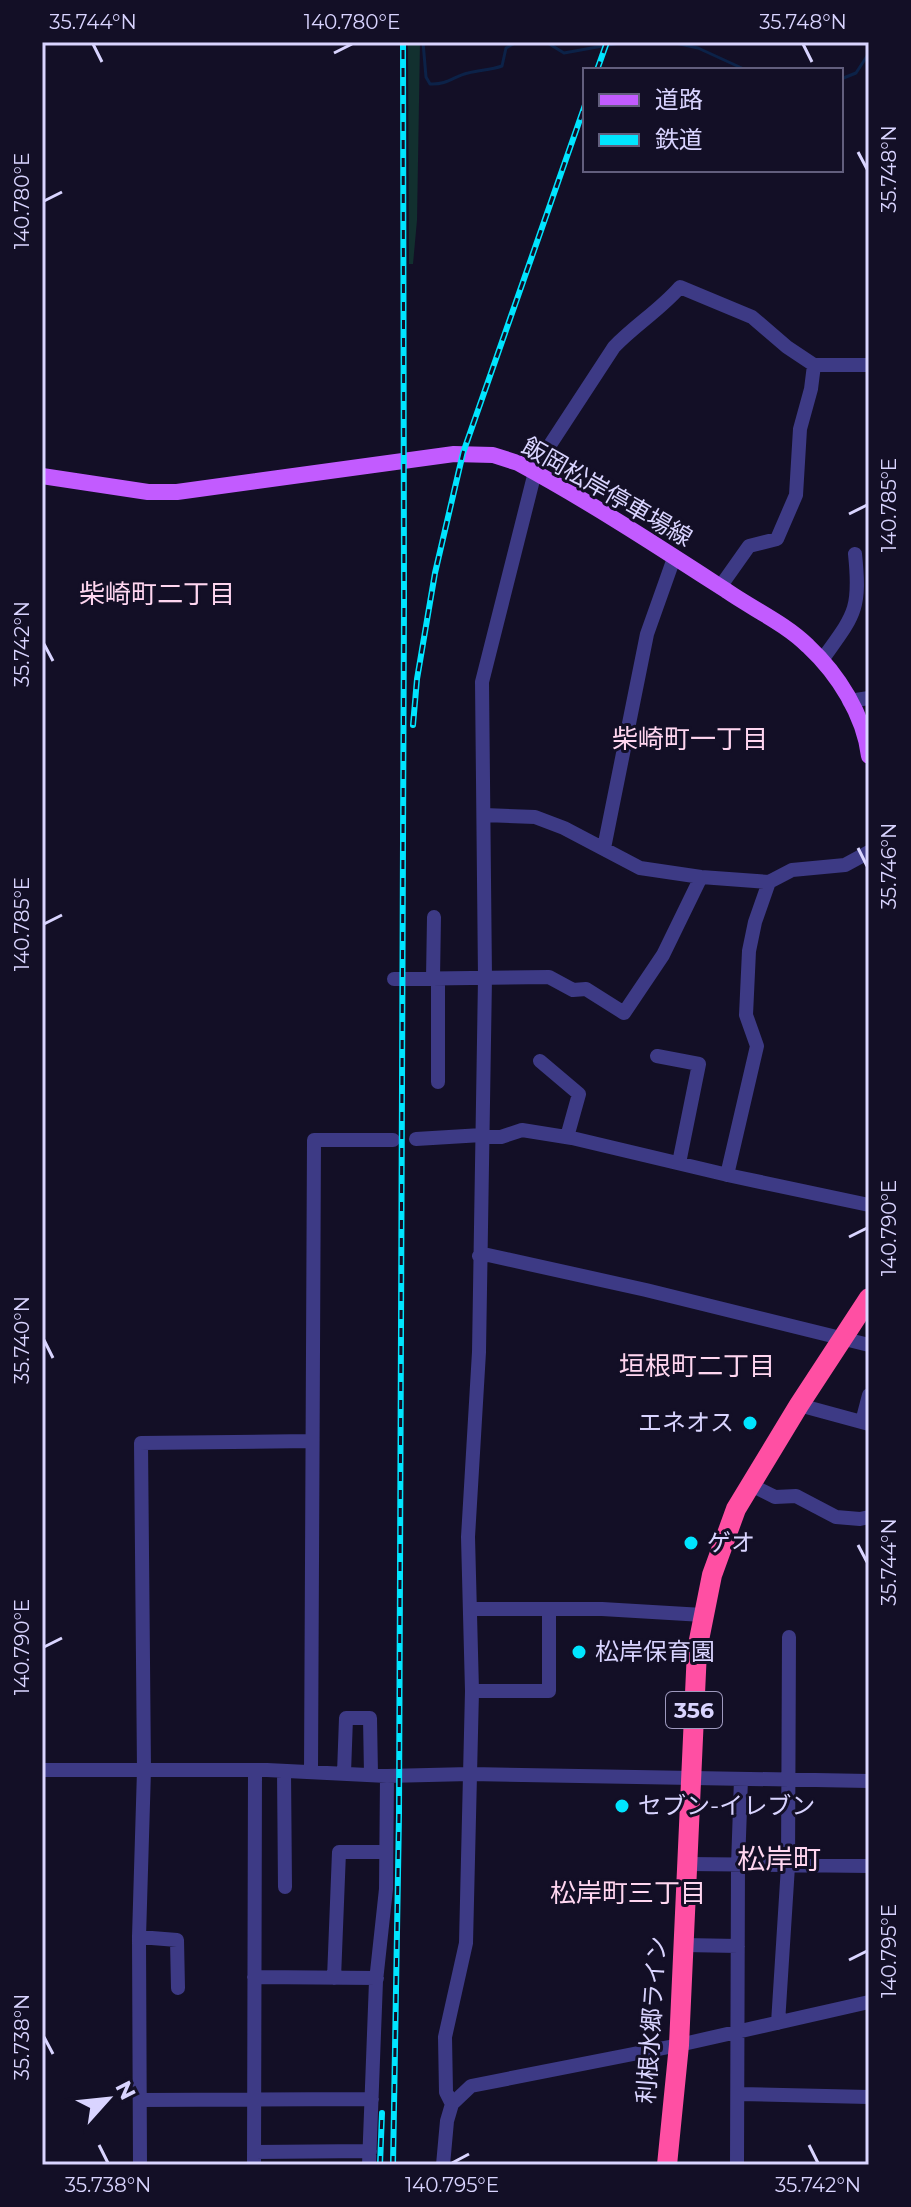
<svg xmlns="http://www.w3.org/2000/svg" width="911" height="2207" font-family="Montserrat,'Noto Sans JP',sans-serif">
  <rect width="100%" height="100%" fill="#130f26"/>
  <path fill="#12302f" d="M408 42H420L417 220 413 264H409Z"/>
  <g fill="none" stroke-linecap="round" stroke-linejoin="round">
    <path stroke="#0c2248" stroke-width="3" d="M423 42 426 77 430 84C448 85 454 76 468 73 479 70 491 70 502 66L506 48 517 42
      M546 42 564 53 625 42
      M671 42 698 48 746 70
      M841 79 856 73 869 53"/>
    <path stroke="#3d3a85" stroke-width="14" d="M814 365H869
      M822 660C854 615 861 611 855 554
      M849 701 869 698
      M484 815 535 817 564 828 640 868 701 877 769 882 792 870 845 865 869 852
      M604 848 647 634 674 558
      M433 978 434 917
      M438 978V1082
      M394 979 549 977 573 990 586 989 624 1013 663 955 701 877
      M657 1056 699 1064 679 1163
      M540 1061 579 1094 567 1137
      M482 1137H501L522 1130 572 1138 732 1176 869 1205
      M416 1139 482 1135
      M727 1175 757 1046 746 1015 749 951 755 922 769 882
      M479 1256 488 1255 646 1290 869 1345
      M799 1405 869 1424
      M862 1422 869 1395
      M749 1484 775 1497 796 1496 836 1517 860 1519 869 1517
      M470 1609H602L703 1615
      M472 1691H549V1609
      M42 1770H267L387 1776 470 1774 869 1781
      M284 1771 285 1887
      M311 1772 314 1140H393
      M344 1773 346 1718H370L371 1774
      M687 1864 869 1866
      M139 1937 177 1940 178 1988
      M684 1945 738 1946
      M254 1977 377 1978
      M334 1978 339 1852H386
      M778 2023 788 1866 789 1637
      M738 2094 869 2097
      M140 2100 372 2099
      M452 2104 471 2086 679 2045 869 2002
      M254 2152 370 2151
      M140 2165 139 1937 144 1770 141 1443 311 1441
      M254 2165 255 1770
      M369 2165 376 1981 386 1889 387 1776
      M443 2165 447 2121 452 2104 446 2092 445 2037 466 1943 472 1691 468 1537 479 1352 485 978 482 682 535 472 546 451 614 347C635 325 660 310 680 287L752 317 787 347 814 365 811 389 800 429 796 495 777 539 749 546 720 587
      M737 2165 738 1865 741 1779"/>
    <path stroke="#c25bff" stroke-width="16" d="M42 476 148 492H177L454 454 493 455 518 463C590 502 659 547 727 591 753 609 786 624 808 646 838 674 864 715 869 756"/>
    <path stroke="#ff4fa3" stroke-width="20" d="M667 2165 679 2045 697 1650 712 1575 736 1509 799 1405 869 1298"/>
    <g stroke="#00e5ff" stroke-width="6">
      <path id="rail" d="M597 70 607 42
        M413 725 417 679 435 573 463 453 585 105
        M380 2165 382 2113
        M393 2165 399 1815 404 600 403 42"/>
    </g>
    <use href="#rail" stroke="#130f26" stroke-width="3" stroke-dasharray="9" stroke-linecap="butt"/>
  </g>
  <path fill="none" stroke="#d9d4ff" stroke-width="3" d="M93 44 102 62M803 44 812 62M334 53 352 44M858 152 867 169M44 201 62 192M849 514 867 505M44 644 53 661M858 848 867 866M44 924 62 915M849 1237 867 1228M44 1340 53 1358M858 1545 867 1562M44 1647 62 1638M849 1960 867 1951M44 2037 53 2054M99 2145 108 2163M809 2145 818 2163M452 2163 469 2154"/>
  <g fill="#00e5ff" stroke="#130f26" stroke-width="3">
    <circle cx="750" cy="1423" r="8"/>
    <circle cx="691" cy="1543" r="8"/>
    <circle cx="579" cy="1652" r="8"/>
    <circle cx="622" cy="1806" r="8"/>
  </g>
  <g text-anchor="middle" stroke-width="6" stroke-linejoin="round" paint-order="stroke">
    <rect fill="#130f26" stroke="#9e99be" stroke-width="2" x="666" y="1692" width="56" height="36" rx="6"/>
    <g font-size="22" font-weight="bold" fill="#d9d4ff">
      <text x="694" y="1718">356</text>
    </g>
    <g font-size="24" fill="#d9d4ff" stroke="#130f26">
      <text transform="translate(607 492) rotate(30)" y="8">飯岡松岸停車場線</text>
      <text transform="translate(652 2020) rotate(-86)" y="8">利根水郷ライン</text>
    </g>
    <g font-size="24" fill="#d9d4ff" stroke="#130f26" text-anchor="start">
      <text x="734" y="1431" text-anchor="end">エネオス</text>
      <text x="707" y="1551">ゲオ</text>
      <text x="595" y="1660">松岸保育園</text>
      <text x="638" y="1814">セブン-イレブン</text>
    </g>
    <g font-size="26" fill="#ffd6f0" stroke="#130f26">
      <text x="157" y="603">柴崎町二丁目</text>
      <text x="690" y="748">柴崎町一丁目</text>
      <text x="697" y="1375">垣根町二丁目</text>
      <text x="628" y="1902">松岸町三丁目</text>
    </g>
    <g font-size="28" fill="#ffd6f0" stroke="#130f26">
      <text x="779" y="1869">松岸町</text>
    </g>
  </g>
  <rect width="911" height="2207" fill="none" stroke="#130f26" stroke-width="88"/>
  <rect x="583" y="68" width="260" height="104" fill="#130f26" stroke="#625e7d" stroke-width="2"/>
  <rect x="599" y="94" width="40" height="12" fill="#c25bff" stroke="#625e7d" stroke-width="2"/>
  <text x="655" y="108" font-size="24" fill="#d9d4ff">道路</text>
  <rect x="599" y="134" width="40" height="12" fill="#00e5ff" stroke="#625e7d" stroke-width="2"/>
  <text x="655" y="148" font-size="24" fill="#d9d4ff">鉄道</text>
  <g transform="translate(108 2099) rotate(63)" stroke="#130f26" stroke-width="6" paint-order="stroke">
  <path d="M0-6L14 30L0 20L-14 30Z" fill="#d9d4ff"/>
  <text y="-12" font-size="22" font-weight="bold" text-anchor="middle" fill="#d9d4ff">N</text>
  </g>
  <rect x="44" y="44" width="823" height="2119" fill="none" stroke="#d9d4ff" stroke-width="3"/>
  <g font-size="20" text-anchor="middle" fill="#d9d4ff">
    <text x="93" y="29">35.744°N</text>
    <text x="352" y="29">140.780°E</text>
    <text x="803" y="29">35.748°N</text>
    <text transform="translate(889 169) rotate(-90)" y="7">35.748°N</text>
    <text transform="translate(22 201) rotate(-90)" y="7">140.780°E</text>
    <text transform="translate(889 505) rotate(-90)" y="7">140.785°E</text>
    <text transform="translate(22 644) rotate(-90)" y="7">35.742°N</text>
    <text transform="translate(889 866) rotate(-90)" y="7">35.746°N</text>
    <text transform="translate(22 924) rotate(-90)" y="7">140.785°E</text>
    <text transform="translate(889 1228) rotate(-90)" y="7">140.790°E</text>
    <text transform="translate(22 1340) rotate(-90)" y="7">35.740°N</text>
    <text transform="translate(889 1562) rotate(-90)" y="7">35.744°N</text>
    <text transform="translate(22 1647) rotate(-90)" y="7">140.790°E</text>
    <text transform="translate(889 1951) rotate(-90)" y="7">140.795°E</text>
    <text transform="translate(22 2037) rotate(-90)" y="7">35.738°N</text>
    <text x="108" y="2192">35.738°N</text>
    <text x="452" y="2192">140.795°E</text>
    <text x="818" y="2192">35.742°N</text>
  </g>
</svg>
